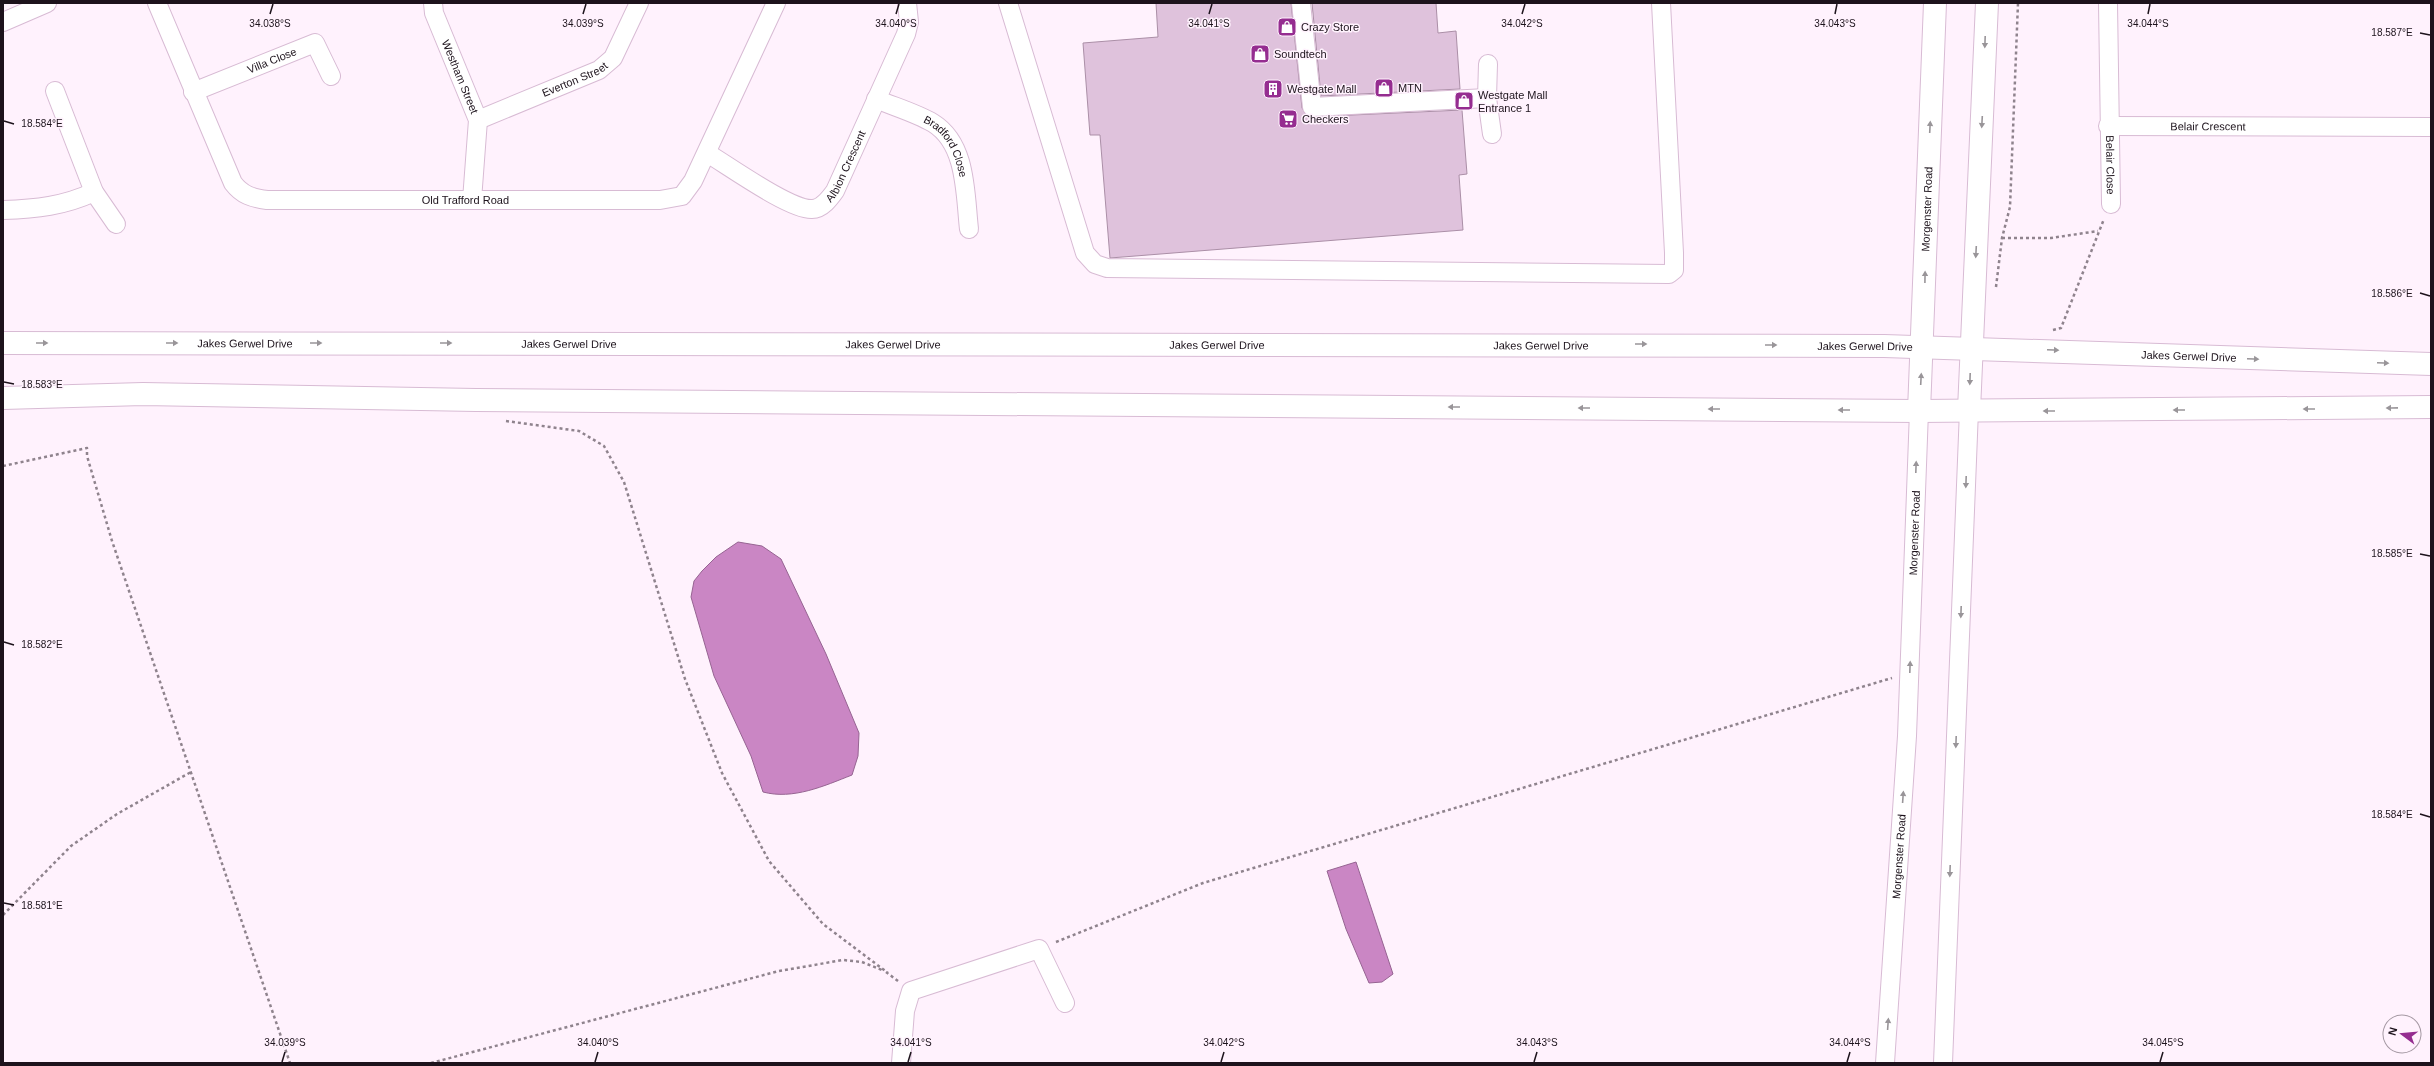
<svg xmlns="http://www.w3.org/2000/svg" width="2434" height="1066" font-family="Arial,sans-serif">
  <rect width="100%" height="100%" fill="#fff2fd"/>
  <path fill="#ca86c4" stroke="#966492" d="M738 542 762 546 781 559 826 654 859 733 858 756 852 775C824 786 793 800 763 792L751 756 714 676 691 597 694 581 702 571 716 557Z
    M1356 862 1393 974 1382 982 1369 983 1346 929 1327 871Z"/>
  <path fill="#dfc2dc" stroke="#ab8fa7" d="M1156 3H1291L1302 108 1308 117 1462 110 1467 174 1459 175 1463 230 1110 258 1100 135H1090L1083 43 1158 37Z
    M1312 3H1436L1438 33 1456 31 1460 89 1321 96Z"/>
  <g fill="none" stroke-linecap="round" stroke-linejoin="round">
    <g stroke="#d8bbd4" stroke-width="20">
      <g id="minor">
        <path id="s1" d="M157 3 233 183C242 195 252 198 267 200H660L682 196 693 181 776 3"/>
        <path id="s2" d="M433 3 434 13 478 120 472 200"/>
        <path d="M1008 3 1085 253 1095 264 1107 268 1669 274 1674 270V253L1661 3"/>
        <path d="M1301 3 1312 107 1487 98"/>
        <path id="s3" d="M2108 3 2111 204"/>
        <path d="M3 22 47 3"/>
        <path d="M1488 64 1487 98 1492 134"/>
        <path d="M55 91 94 192 116 224"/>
        <path id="s4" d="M193 92 315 43 331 76"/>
        <path id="s5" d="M876 99C895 107 916 113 933 123 967 144 965 194 969 229"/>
        <path id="s6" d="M478 120 599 70 613 58 639 3"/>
        <path id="s7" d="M2108 126 2431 127"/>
        <path id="s8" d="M707 153C729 166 790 210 812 209 822 209 830 198 835 191L906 34 909 22 907 3"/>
        <path d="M3 210C36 209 64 206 94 192"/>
        <path d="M901 1063 905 1011 911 991 1039 949 1065 1003"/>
        <path id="s9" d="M1885 1063 1907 736 1919 411"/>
        <path d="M1943 1063 1969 410"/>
      </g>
    </g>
    <g stroke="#d8bbd4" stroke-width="24">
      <g id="major">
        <path id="s10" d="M3 343 1884 346 2431 364"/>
        <path d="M3 398 143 394 476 400 1919 411 2431 407"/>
        <path d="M1969 410 1987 3"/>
        <path id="s11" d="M1919 411 1935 3"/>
      </g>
    </g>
    <path stroke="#8f838d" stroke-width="2.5" stroke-dasharray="3 3" stroke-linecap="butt" d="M2002 238H2051L2098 231
      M1996 287 2002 238 2010 207 2018 3
      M2053 330 2061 328 2104 219
      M506 421 579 431 604 446 624 482 685 679 722 773 769 861 823 924 888 973
      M3 466 87 448V456L112 541 290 1063
      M3 915 71 846 117 814 191 772
      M1056 942 1203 883 1892 678
      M886 972 898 981
      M431 1063 779 971 843 960 862 962 882 970"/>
    <use href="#minor" stroke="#fff" stroke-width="18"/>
    <use href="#major" stroke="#fff" stroke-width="22"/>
  </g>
  <defs><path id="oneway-solid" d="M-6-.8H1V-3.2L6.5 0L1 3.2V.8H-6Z"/></defs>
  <g fill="#999599">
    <use href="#oneway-solid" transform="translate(1985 42) rotate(92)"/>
    <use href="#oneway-solid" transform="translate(1982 122) rotate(93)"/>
    <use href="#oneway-solid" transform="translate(1930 127) rotate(-87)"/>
    <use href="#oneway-solid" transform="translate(1976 252) rotate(93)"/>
    <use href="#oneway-solid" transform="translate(1925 277) rotate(-89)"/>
    <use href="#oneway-solid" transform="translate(42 343)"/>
    <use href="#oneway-solid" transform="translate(172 343)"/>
    <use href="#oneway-solid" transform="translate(316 343)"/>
    <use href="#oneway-solid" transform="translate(446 343)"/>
    <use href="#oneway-solid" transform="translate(1641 344)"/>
    <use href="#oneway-solid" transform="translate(1771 345)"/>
    <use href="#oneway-solid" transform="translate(2053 350) rotate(2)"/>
    <use href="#oneway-solid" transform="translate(2253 359) rotate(3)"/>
    <use href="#oneway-solid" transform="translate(2383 363) rotate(2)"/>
    <use href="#oneway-solid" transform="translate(1921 379) rotate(-87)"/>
    <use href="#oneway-solid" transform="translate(1970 379) rotate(92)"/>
    <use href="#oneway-solid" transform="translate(1454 407) rotate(-180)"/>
    <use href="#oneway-solid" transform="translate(1584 408) rotate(-180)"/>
    <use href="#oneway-solid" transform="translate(2392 408) rotate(179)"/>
    <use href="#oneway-solid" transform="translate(1714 409) rotate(-180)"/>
    <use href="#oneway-solid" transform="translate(2309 409) rotate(180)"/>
    <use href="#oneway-solid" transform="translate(1844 410) rotate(-180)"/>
    <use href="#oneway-solid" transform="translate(2179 410) rotate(180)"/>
    <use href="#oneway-solid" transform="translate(2049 411) rotate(180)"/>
    <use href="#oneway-solid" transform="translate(1916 467) rotate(-88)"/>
    <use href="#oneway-solid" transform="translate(1966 482) rotate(92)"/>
    <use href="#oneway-solid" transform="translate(1961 612) rotate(92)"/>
    <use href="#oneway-solid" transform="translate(1910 667) rotate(-88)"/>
    <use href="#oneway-solid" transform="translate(1956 742) rotate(92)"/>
    <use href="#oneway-solid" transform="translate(1903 797) rotate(-86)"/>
    <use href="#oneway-solid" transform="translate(1950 871) rotate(92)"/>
    <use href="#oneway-solid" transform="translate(1888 1024) rotate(-86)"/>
  </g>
  <path fill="none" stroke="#1d131c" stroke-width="1.5" d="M270 14 273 4M583 14 586 4M896 14 899 4M1209 14 1212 4M1522 14 1525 4M1835 14 1837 4M2148 14 2150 4M2420 33 2430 35M4 121 14 124M2420 293 2430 296M4 382 14 384M2420 554 2430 556M4 642 14 645M2420 814 2430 817M4 903 14 905M282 1062 285 1052M595 1062 598 1052M908 1062 911 1052M1221 1062 1224 1052M1534 1062 1537 1052M1847 1062 1850 1052M2160 1062 2163 1052"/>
  <defs>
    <g id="shop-square" transform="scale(1)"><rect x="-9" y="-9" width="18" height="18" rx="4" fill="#952d90" stroke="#fff2fd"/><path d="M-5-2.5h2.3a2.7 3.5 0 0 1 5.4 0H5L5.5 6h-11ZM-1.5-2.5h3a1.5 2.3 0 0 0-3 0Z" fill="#fff"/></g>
    <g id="building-square" transform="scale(1)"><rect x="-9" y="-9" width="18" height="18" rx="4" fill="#952d90" stroke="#fff2fd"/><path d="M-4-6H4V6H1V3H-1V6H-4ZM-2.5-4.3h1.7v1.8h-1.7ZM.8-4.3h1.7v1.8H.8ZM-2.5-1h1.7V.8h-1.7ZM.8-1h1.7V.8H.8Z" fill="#fff"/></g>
    <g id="supermarket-square" transform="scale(1)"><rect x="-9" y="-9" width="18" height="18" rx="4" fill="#952d90" stroke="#fff2fd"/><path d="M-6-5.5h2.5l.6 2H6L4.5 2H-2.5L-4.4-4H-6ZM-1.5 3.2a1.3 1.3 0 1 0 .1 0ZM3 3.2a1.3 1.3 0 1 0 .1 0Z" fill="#fff"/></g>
  </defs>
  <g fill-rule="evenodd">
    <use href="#shop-square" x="1287" y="27"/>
    <use href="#shop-square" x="1260" y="54"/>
    <use href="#shop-square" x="1384" y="88"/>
    <use href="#building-square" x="1273" y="89"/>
    <use href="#shop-square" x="1464" y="101"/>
    <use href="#supermarket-square" x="1288" y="119"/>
  </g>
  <g text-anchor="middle" stroke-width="3" stroke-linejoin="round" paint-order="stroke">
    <g font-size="11" fill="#1d131c" stroke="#fff2fd" text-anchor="start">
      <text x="1301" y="31">Crazy Store</text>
      <text x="1274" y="58">Soundtech</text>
      <text x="1398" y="92">MTN</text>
      <text x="1287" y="93">Westgate Mall</text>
      <text x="1478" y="99">Westgate Mall<tspan x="1478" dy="13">Entrance 1</tspan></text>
      <text x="1302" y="123">Checkers</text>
    </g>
    <g font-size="11" fill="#1d131c" stroke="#fff2fd">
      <text dy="4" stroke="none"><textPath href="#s4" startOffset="85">Villa Close</textPath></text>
      <text dy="4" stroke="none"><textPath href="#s2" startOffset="79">Westham Street</textPath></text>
      <text dy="4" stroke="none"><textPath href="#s6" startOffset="105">Everton Street</textPath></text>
      <text dy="4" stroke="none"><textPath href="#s7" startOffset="100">Belair Crescent</textPath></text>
      <text dy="4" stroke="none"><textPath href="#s5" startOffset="89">Bradford Close</textPath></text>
      <text dy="4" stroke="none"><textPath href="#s8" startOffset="177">Albion Crescent</textPath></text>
      <text dy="4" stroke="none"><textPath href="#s3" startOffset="162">Belair Close</textPath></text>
      <text dy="4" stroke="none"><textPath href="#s1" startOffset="433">Old Trafford Road</textPath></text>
      <text dy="4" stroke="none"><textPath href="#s11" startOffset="202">Morgenster Road</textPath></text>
      <text dy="4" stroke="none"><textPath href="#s10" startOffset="242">Jakes Gerwel Drive</textPath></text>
      <text dy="4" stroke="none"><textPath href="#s10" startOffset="566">Jakes Gerwel Drive</textPath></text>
      <text dy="4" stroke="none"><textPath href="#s10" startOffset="890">Jakes Gerwel Drive</textPath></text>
      <text dy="4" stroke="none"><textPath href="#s10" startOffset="1214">Jakes Gerwel Drive</textPath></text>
      <text dy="4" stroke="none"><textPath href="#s10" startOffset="1538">Jakes Gerwel Drive</textPath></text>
      <text dy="4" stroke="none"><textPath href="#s10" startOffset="1862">Jakes Gerwel Drive</textPath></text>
      <text dy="4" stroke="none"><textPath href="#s10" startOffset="2186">Jakes Gerwel Drive</textPath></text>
      <text dy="4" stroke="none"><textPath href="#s9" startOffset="531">Morgenster Road</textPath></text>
      <text dy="4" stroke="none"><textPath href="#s9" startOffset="207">Morgenster Road</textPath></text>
    </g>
  </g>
  <g font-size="10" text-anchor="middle" fill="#1d131c" stroke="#fff2fd" stroke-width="3" stroke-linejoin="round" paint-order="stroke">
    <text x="270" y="27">34.038°S</text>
    <text x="583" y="27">34.039°S</text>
    <text x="896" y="27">34.040°S</text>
    <text x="1209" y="27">34.041°S</text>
    <text x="1522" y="27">34.042°S</text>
    <text x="1835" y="27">34.043°S</text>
    <text x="2148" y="27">34.044°S</text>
    <text x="2392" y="36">18.587°E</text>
    <text x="42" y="127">18.584°E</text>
    <text x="2392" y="297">18.586°E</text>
    <text x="42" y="388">18.583°E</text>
    <text x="2392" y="557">18.585°E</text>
    <text x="42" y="648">18.582°E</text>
    <text x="2392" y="818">18.584°E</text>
    <text x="42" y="909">18.581°E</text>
    <text x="285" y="1046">34.039°S</text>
    <text x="598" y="1046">34.040°S</text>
    <text x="911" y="1046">34.041°S</text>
    <text x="1224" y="1046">34.042°S</text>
    <text x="1537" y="1046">34.043°S</text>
    <text x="1850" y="1046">34.044°S</text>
    <text x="2163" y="1046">34.045°S</text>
  </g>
  <rect width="2434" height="1066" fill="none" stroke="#1d131c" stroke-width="8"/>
  <g transform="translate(2402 1034) rotate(286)"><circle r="19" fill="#fff2fd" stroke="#a599a3"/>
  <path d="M0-3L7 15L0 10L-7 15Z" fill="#952d90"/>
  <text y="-6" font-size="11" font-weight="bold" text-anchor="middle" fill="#1d131c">N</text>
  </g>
</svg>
